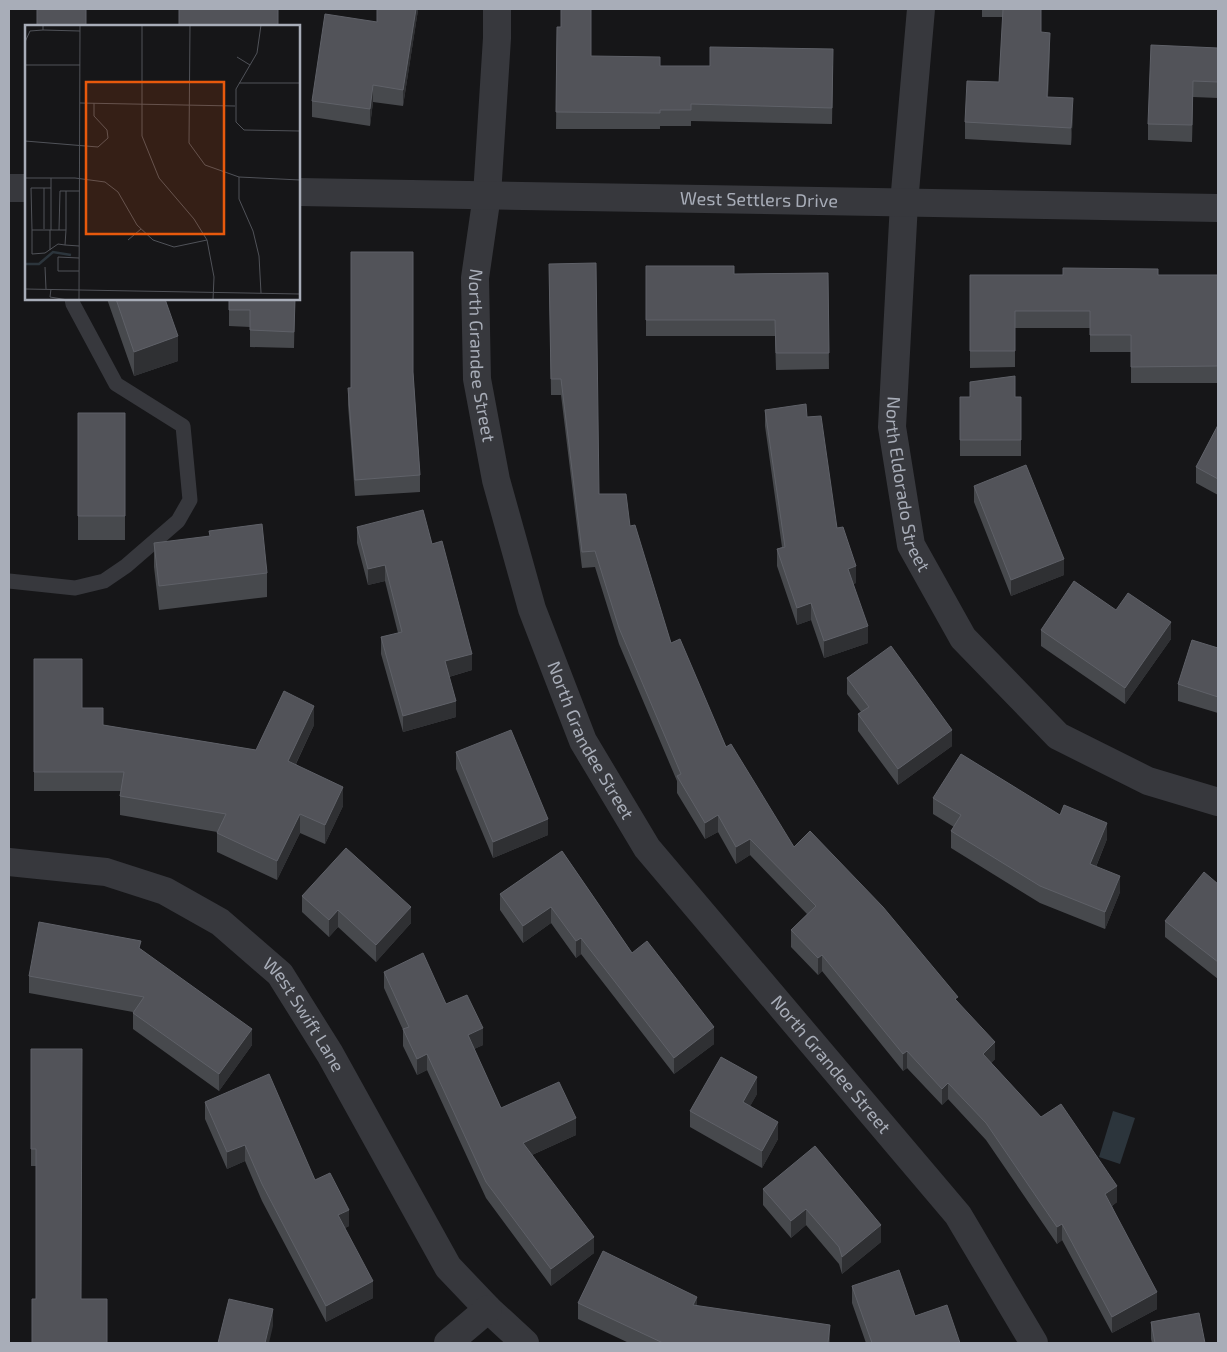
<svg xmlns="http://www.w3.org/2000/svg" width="1227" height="1352" font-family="'Exo 2',sans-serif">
  <rect width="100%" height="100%" fill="#161618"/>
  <path fill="#2c353c" d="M1113 1111 1135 1118 1120 1164 1099 1157Z"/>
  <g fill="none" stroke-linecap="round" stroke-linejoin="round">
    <path stroke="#37383d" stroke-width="15" d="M9 581 75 588 104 581 126 566 178 521 190 500 183 426 116 384 73 304 72 299"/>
    <g stroke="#37383d" stroke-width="28">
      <path id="s1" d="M497 9V38L487 195 475 278 477 379 496 480 532 609 583 741 647 848 958 1215 1034 1343"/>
      <path id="s2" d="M921 9 904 203 892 427 911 545 963 638 1058 736 1148 781 1218 802"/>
      <path d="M9 188H26"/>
      <path id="s3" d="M299 192 1218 208"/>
      <path id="s4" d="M9 862 106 872 165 891 220 922 280 974 330 1054 448 1267 488 1309 525 1343"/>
      <path d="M448 1343 488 1309"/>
    </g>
  </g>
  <path fill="#47494d" d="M377 9H424V10H418L403 106 373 102 370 126 312 117V101L377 22Z
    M561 9H664V10H591V56L660 66H833L832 124 691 121V126H660V129H556L557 27H561Z
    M982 9H1041V32L1050 49 1048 97 1073 115 1071 145 965 139V122L999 82 1003 17H982Z
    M1218 48V98L1193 97 1192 142 1148 140V124Z
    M549 264 599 494 630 526 671 643 726 747 794 847 958 1002 995 1059 991 1063 1117 1202 1112 1206 1157 1309 1112 1333 1062 1240 1057 1244 986 1140 948 1099 942 1105 907 1068 903 1071 822 971 818 975 791 947V930L807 914 750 855 736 864 718 832 705 839 677 793V781L619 644 595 567 582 568 561 395H551Z
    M646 266 734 274 828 273 829 369 776 370 775 336H646Z
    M970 275H1218V383H1131V352H1090V328H1015V367L970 368Z
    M107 299H165L178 361 134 376Z
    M229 299H295L294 348 250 347V327L229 326Z
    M413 372 420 475V492L355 496 348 405V388Z
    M960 397H1021V456H960Z
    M765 410 807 417 837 528 856 583 853 584 868 643 824 658 811 620 797 625 777 566V549L782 547 765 426Z
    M78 413H125V540H78Z
    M1218 425V495L1196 483V467Z
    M974 486 1064 575 1011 596 974 502Z
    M357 527 432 544 472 670 449 677 456 717 403 732 381 654V637L398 633 385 581 368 585 357 543Z
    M154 543 267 573V597L159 610 154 567Z
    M1116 610 1171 639 1125 704 1041 646V630Z
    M1218 648V713L1178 701V684Z
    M34 659 82 708 103 725 256 750 314 725 296 764 343 806 325 844 300 833 277 880 217 852V832L120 815V796L121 791H34Z
    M847 678 952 746 898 785 858 731V714L861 712 847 694Z
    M456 752 548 835 493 858 456 769Z
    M933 798 1060 815 1107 839 1096 867 1120 892 1105 929 1040 903 951 848V831L954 827 933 814Z
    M562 851 632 953 714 1044 674 1074 581 954 576 958 551 923 523 943 500 910V894Z
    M1218 884V979L1165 937V921Z
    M302 896 411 923 376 962 338 927 329 937 302 912Z
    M141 949 252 1045 219 1091 133 1029V1012L29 993V976Z
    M384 972 446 1004 483 1045 474 1049 501 1108 576 1135 532 1155 594 1253 551 1286 486 1198 427 1070 417 1075 403 1046V1030L384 988Z
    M31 1049H82L36 1299V1166H31Z
    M757 1094 750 1106 778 1139 762 1168 690 1127V1111Z
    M205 1102 315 1180 349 1226 345 1228 373 1298 326 1322 262 1201 245 1161 227 1169 205 1119Z
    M763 1189 881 1242 842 1274 839 1264 806 1225 791 1238 763 1205Z
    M852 1286 915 1316 960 1343H866L852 1303Z
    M578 1303 697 1306 830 1343H629L578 1319Z
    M1151 1322 1205 1343H1152L1151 1339Z"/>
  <path fill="#2f3033" d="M416 9H418V10L403 106V90Z
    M1050 33V49L1047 114V97Z
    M1193 81V97L1192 142V125Z
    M373 85V102L370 126V109Z
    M1073 98V115L1071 145V128Z
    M178 336V361L134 376V352Z
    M1064 559V575L1011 596V580Z
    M385 565V581L368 585V569Z
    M856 566V583L848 586V569Z
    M811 603V620L797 625V608Z
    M1171 622V639L1125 704V688Z
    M868 626V643L824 658V641Z
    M472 654V670L445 678V661Z
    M456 701V717L403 732V716Z
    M314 706V725L288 780V761Z
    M952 730V746L898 785V769Z
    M343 787V806L325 844V825Z
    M300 814V833L277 880V861Z
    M718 815V832L705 839V823Z
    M548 819V835L493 858V842Z
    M1107 823V839L1090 881V864Z
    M750 839V855L736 864V847Z
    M1120 876V892L1105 929V912Z
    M411 907V923L376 962V945Z
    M551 907V923L523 943V926Z
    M338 910V927L329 937V920Z
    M581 938V954L576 958V941Z
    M822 955V971L818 975V958Z
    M714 1027V1044L674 1074V1058Z
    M483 1028V1045L468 1052V1035Z
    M252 1029V1045L219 1091V1074Z
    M995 1042V1059L983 1071V1054Z
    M907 1051V1068L903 1071V1054Z
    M427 1054V1070L417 1075V1059Z
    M757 1077V1094L743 1119V1102Z
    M948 1083V1099L942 1105V1089Z
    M576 1118V1135L523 1159V1143Z
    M778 1122V1139L762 1168V1151Z
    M245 1145V1161L227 1169V1152Z
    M1117 1186V1202L1105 1211V1194Z
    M806 1209V1225L791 1238V1221Z
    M349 1210V1226L338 1232V1215Z
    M1062 1224V1240L1057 1244V1227Z
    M881 1225V1242L842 1274V1257Z
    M594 1237V1253L551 1286V1269Z
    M373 1281V1298L326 1322V1306Z
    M1157 1292V1309L1112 1333V1317Z
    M697 1297V1313L693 1305Z
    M273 1309V1326L269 1343H265Z
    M830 1325V1343H828Z"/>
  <path fill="#525359" stroke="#5f6168" d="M37 9H86V26H37Z
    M179 9H278V26H179Z
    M377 9H416L403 90 373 85 370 109 312 101 325 14 377 22Z
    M561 9H591V56L660 57V66H710V47L833 49 832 108 691 104V110H660V113L556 112 557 27H561Z
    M1003 9H1041V32L1050 33 1047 97 1073 98 1071 128 965 122 967 81 999 82Z
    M1151 45 1218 48V82L1193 81 1192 125 1148 124Z
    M351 252H413V372L420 475 355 480 348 388H351Z
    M596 263 599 494H626L630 526 635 525 671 643 680 639 726 747 731 744 794 847 810 831 883 907 958 997 955 999 995 1042 983 1054 1041 1117 1061 1104 1117 1186 1105 1194 1157 1292 1112 1317 1062 1224 1057 1227 986 1123 948 1083 942 1089 907 1051 903 1054 822 955 818 958 791 930 816 906 750 839 736 847 718 815 705 823 677 776 681 774 619 628 595 551 582 552 561 379H551L549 264Z
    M646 266H734V274L828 273 829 353H776L775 320H646Z
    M1063 268 1158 269V275H1218V366L1131 367V335H1090V311H1015V351H970V275H1063Z
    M116 299H165L178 336 134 352Z
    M229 299H295L294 332 250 330V310H229Z
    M1015 376V397H1021V440H960V397H970V382Z
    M806 404 807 417 821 416 837 528 843 527 856 566 848 569 868 626 824 641 811 603 797 608 777 549 785 547 765 410Z
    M78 413H125V516H78Z
    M1218 425V479L1196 467Z
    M1026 465 1064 559 1011 580 974 486Z
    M423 510 432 544 442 541 472 654 445 661 456 701 403 716 381 637 402 632 385 565 368 569 357 527Z
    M262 524 267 573 159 586 154 543 210 536 209 531Z
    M1074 581 1116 610 1128 593 1171 622 1125 688 1041 630Z
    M1192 640 1218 648V697L1178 684Z
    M891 646 952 730 898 769 858 714 869 707 847 678Z
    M34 659H82V708H103V725L256 750 284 691 314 706 288 761 343 787 325 825 300 814 277 861 217 833 226 814 120 796 124 772H34Z
    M511 730 548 819 493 842 456 752Z
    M961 754 1060 815 1064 805 1107 823 1090 864 1120 876 1105 912 1040 886 951 831 961 815 933 798Z
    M346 848 411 907 376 945 338 910 329 920 302 896Z
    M562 851 632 953 647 941 714 1027 674 1058 581 938 576 941 551 907 523 926 500 894Z
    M1204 872 1218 884V962L1165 921Z
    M39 922 141 941 139 948 252 1029 219 1074 133 1013 144 997 29 976Z
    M423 953 446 1004 467 995 483 1028 468 1035 501 1108 559 1082 576 1118 523 1143 594 1237 551 1269 486 1182 427 1054 417 1059 403 1029 409 1027 384 972Z
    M31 1049H82L81 1299H107V1343H32V1299H36V1149H31Z
    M721 1057 757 1077 743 1102 778 1122 762 1151 690 1111Z
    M269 1074 315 1180 330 1173 349 1210 338 1215 373 1281 326 1306 262 1184 245 1145 227 1152 205 1102Z
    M815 1146 881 1225 842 1257 839 1247 806 1209 791 1221 763 1189Z
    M603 1251 697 1297 693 1305 830 1325 828 1343H663L578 1303Z
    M899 1270 915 1316 947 1305 960 1343H872L852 1286Z
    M229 1299 273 1309 265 1343H218Z
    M1199 1313 1205 1343H1155L1151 1322Z"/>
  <g text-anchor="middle" stroke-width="4" stroke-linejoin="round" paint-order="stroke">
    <g font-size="18" fill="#a8adb8" stroke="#111113">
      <text dy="6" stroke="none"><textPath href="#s3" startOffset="460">West Settlers Drive</textPath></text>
      <text dy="6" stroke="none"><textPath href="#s1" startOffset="348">North Grandee Street</textPath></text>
      <text dy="6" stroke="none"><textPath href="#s2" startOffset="478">North Eldorado Street</textPath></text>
      <text dy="6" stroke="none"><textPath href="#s1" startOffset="752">North Grandee Street</textPath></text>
      <text dy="6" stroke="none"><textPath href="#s4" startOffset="349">West Swift Lane</textPath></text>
      <text dy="6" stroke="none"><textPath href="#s1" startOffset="1158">North Grandee Street</textPath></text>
    </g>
  </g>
  <g transform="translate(25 25)">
    <rect width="275" height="275" fill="#161618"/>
    <path fill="none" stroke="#2c353c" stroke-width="2.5" d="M1 239H14L28 227 46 230"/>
    <path fill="none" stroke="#505258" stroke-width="1" d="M18 0V5L55 6M117 0V111L134 153 169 194 182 215 189 252 188 275M165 0 164 118 180 140 214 152V174L228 206 234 231 236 268M236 0 232 28 211 64V97L219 105 275 106M0 17 5 6 18 5M212 32 225 40M0 40H55M214 58H275M55 78 210 81M0 116 73 122 83 113 82 105 69 91V78M214 152 275 155M0 153H50L80 157 93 167 112 200 128 215 149 222 182 215M26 153V205H41L40 220 54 221M26 163H6L7 205H26M19 204V163M7 205V229L20 228 33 219 40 220M25 205V225M34 205 35 166H55M41 205V166M103 215 116 204M54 233 33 232V246H54M20 242 21 264M0 264 275 269M26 264 25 272 43 275M54 275 55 0"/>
    <path fill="#e8590c" fill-opacity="0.15" stroke="#e8590c" stroke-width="2.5" d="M61 57H199V209H61Z"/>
    <rect width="275" height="275" fill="none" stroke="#a8adb8" stroke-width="2.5"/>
  </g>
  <rect width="1227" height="1352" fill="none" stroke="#a8adb8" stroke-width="20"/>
</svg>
